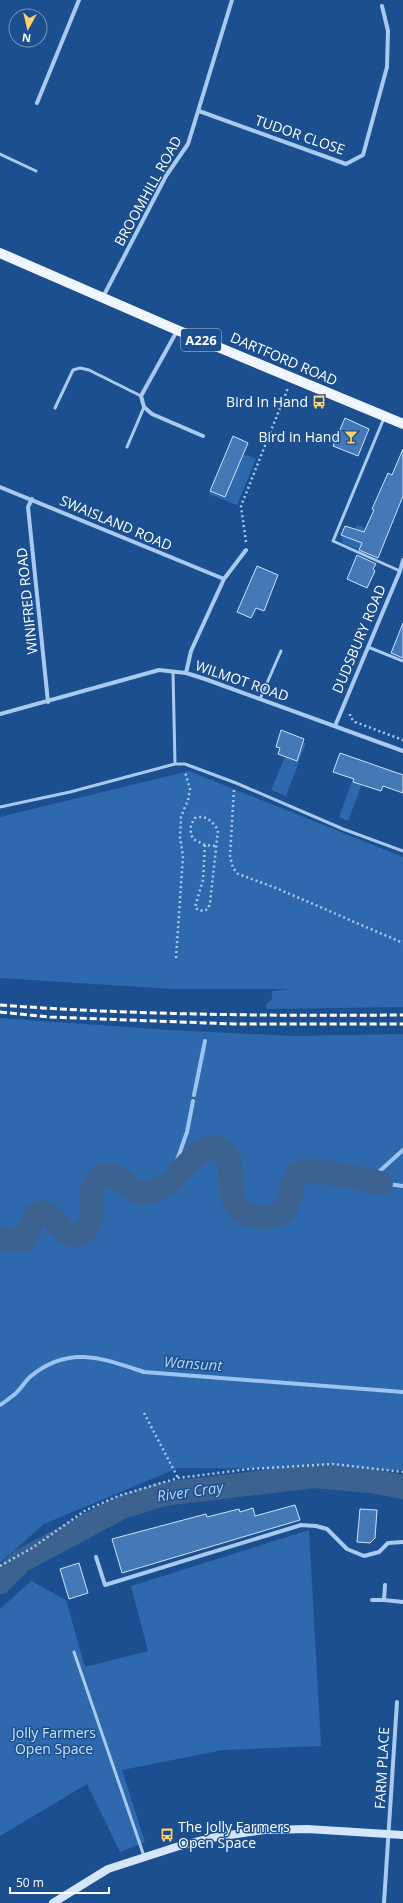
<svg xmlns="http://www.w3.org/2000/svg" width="403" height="1903" font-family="'Open Sans',sans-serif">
  <rect width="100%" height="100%" fill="#1b4f8f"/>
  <path fill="#2e69ad" d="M243 454 256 459 237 505 209 494 210 491 225 497Z
    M357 525 370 530 362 551 343 543 341 535 351 539Z
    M304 743H306L286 796 271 790 285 757 297 761Z
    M189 771 403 857V1007L267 1009 266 1005 272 999V991L290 989H172L0 978V817Z
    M354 776 353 781 357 783 364 779 348 821 339 817Z
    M0 1018 169 1030 294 1036 403 1034V1470L178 1468 44 1524 0 1563Z
    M309 1530 321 1746 223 1750 122 1770 145 1842 120 1852 87 1784 0 1836V1609L31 1581 66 1600 85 1667 148 1651 131 1586Z"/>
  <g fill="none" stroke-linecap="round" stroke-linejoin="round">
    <path stroke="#9cc4f0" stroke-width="4" d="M194 1095 205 1041
      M174 1178V1169L187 1132 193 1101
      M365 1180 372 1178 403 1150
      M381 1183 403 1186
      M0 1405C5 1402 10 1398 15 1394 21 1389 25 1381 31 1376 69 1345 102 1358 144 1372L403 1392"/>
    <path stroke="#3c6290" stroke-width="24" d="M0 1239C8 1235 15 1244 24 1240L35 1215 44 1212C57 1217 62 1240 80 1234 103 1224 80 1186 103 1176 119 1169 130 1195 146 1193 152 1192 160 1188 166 1185 179 1177 202 1138 221 1150 243 1164 212 1217 265 1217 301 1217 285 1179 300 1172 310 1167 367 1180 381 1183
      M0 1582 21 1561 122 1507 163 1494 315 1476 370 1481 403 1487"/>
  </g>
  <path fill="#4478b7" stroke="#cfe3fa" d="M345 418 369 429 358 456 333 446Z
    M233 436 248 443 225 497 210 491Z
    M403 449V496L378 558 359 550 362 543 341 535 345 526 364 532 374 510 372 509 388 473 392 475Z
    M357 555 376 564 373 569 375 571 367 588 347 579Z
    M257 566 278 575 264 611 256 608 251 618 237 612Z
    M403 623V658L391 653Z
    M281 730 304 739 297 761 278 754 280 748 276 747Z
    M340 753 403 775V793L383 786 381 791 353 782 354 779 333 772Z
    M295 1505 300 1520 122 1573 112 1539 206 1514 207 1517 239 1509 240 1512 253 1508 255 1516Z
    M360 1509 377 1510 375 1538 370 1543 357 1542Z
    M79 1563 88 1593 69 1599 60 1569Z"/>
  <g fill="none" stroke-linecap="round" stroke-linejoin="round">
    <path stroke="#a9c9ee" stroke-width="2.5" stroke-dasharray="2 3" stroke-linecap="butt" d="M246 542 241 506 288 388
      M350 714V717L355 722 403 740
      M234 790 230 856 233 868 238 874 276 888 403 943
      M205 845 203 880 195 907 198 910 204 911 208 909 210 903 218 830C212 821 207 816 196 817 190 824 189 830 193 839L205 845 216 846
      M176 958 183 856 180 837 181 817 188 800 190 789 185 772
      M144 1413 178 1478
      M0 1566 32 1548 86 1510 118 1496 178 1478 250 1469 333 1464 403 1472"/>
    <path stroke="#a9c9ee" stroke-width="3" d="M0 154 36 171
      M55 408 73 370 80 368 89 370 141 396
      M384 418 333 541 400 571
      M127 447 144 407
      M368 647 403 661
      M173 672 175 764H185L236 783 343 829 403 851
      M260 699 281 651
      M0 807 70 792 175 764
      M74 1652 144 1856"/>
    <path stroke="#a9c9ee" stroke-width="4" d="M37 103 79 0
      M199 111 346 164 363 155 387 67 388 31 382 6
      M103 297 166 176 188 144 232 0
      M177 331 141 396 144 407 152 414 203 436
      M0 487 224 579
      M32 499 28 507 48 702
      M186 673 191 651 224 579 246 550
      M0 714 159 670 186 673 205 679 403 751
      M335 726 400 571 403 560
      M96 1557 105 1585 301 1525 316 1526 327 1529 347 1549 364 1556 379 1552 388 1543 403 1542
      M385 1585 384 1600 403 1602
      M372 1600H384
      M384 1903 397 1702"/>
    <path stroke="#d6e6fa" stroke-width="8" d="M53 1903 108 1869 179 1846 216 1837 264 1830 307 1829 403 1835"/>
    <path stroke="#f0f6ff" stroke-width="10" d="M0 253 177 330 403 424"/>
    <path stroke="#fff" stroke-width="3" stroke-dasharray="7 3" stroke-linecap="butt" d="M0 1005C134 1015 269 1016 403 1015
      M0 1012 50 1017 235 1024H403"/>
  </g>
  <defs>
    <g id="bus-bare" transform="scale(1.08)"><path d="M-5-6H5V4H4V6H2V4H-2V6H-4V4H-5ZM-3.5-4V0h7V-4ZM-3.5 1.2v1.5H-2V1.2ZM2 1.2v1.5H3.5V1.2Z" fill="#ffd166" stroke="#1b4f8f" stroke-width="2.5" paint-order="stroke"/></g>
    <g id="bar-bare" transform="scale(1.08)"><path d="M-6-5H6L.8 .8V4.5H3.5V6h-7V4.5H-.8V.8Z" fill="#ffd166" stroke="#1b4f8f" stroke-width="2.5" paint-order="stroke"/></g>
  </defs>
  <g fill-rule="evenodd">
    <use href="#bus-bare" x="319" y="402"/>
    <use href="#bar-bare" x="351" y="437"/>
    <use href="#bus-bare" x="167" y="1835"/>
  </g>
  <g text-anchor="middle" stroke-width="3" stroke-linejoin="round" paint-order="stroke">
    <rect fill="#1b4f8f" stroke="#bbcadd" stroke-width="1" x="181" y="329" width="40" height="22" rx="3"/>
    <g font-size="13" font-weight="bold" fill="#fff">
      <text x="201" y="345">A226</text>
    </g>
    <g font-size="14" fill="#fff" stroke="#1b4f8f">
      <text transform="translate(300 135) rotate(19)" y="5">TUDOR CLOSE</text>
      <text transform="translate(148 191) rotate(-61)" y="5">BROOMHILL ROAD</text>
      <text transform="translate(284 359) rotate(23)" y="5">DARTFORD ROAD</text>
      <text transform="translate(116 523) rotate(23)" y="5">SWAISLAND ROAD</text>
      <text transform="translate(27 601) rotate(-96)" y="5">WINIFRED ROAD</text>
      <text transform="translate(359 639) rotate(-67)" y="5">DUDSBURY ROAD</text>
      <text transform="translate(242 681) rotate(19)" y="5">WILMOT ROAD</text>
      <text transform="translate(382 1768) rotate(-87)" y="5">FARM PLACE</text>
    </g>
    <g font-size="14" fill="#fff" stroke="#1b4f8f" text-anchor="end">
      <text x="308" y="407">Bird In Hand</text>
      <text x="340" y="442">Bird in Hand</text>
      <text x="178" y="1832" text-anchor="start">The Jolly Farmers<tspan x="178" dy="16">Open Space</tspan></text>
    </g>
    <g font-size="14" fill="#cfe3fa" stroke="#1b4f8f">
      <text x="54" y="1738">Jolly Farmers<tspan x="54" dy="16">Open Space</tspan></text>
    </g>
    <g font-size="15" font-style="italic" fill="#b5d3f5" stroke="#1b4f8f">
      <text transform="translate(193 1364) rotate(4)" y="5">Wansunt</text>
      <text transform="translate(190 1492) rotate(-8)" y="5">River Cray</text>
    </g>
  </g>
  <g transform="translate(28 28) rotate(188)"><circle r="19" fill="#1b4f8f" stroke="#7695bc"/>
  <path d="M0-3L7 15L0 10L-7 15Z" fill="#ffd166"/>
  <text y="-6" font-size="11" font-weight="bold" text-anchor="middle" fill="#ffffff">N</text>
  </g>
  <path d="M10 1887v6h99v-6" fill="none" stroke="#ffffff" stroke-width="2"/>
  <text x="16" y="1887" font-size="12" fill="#ffffff" stroke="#1b4f8f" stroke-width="3" paint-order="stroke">50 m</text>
</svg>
